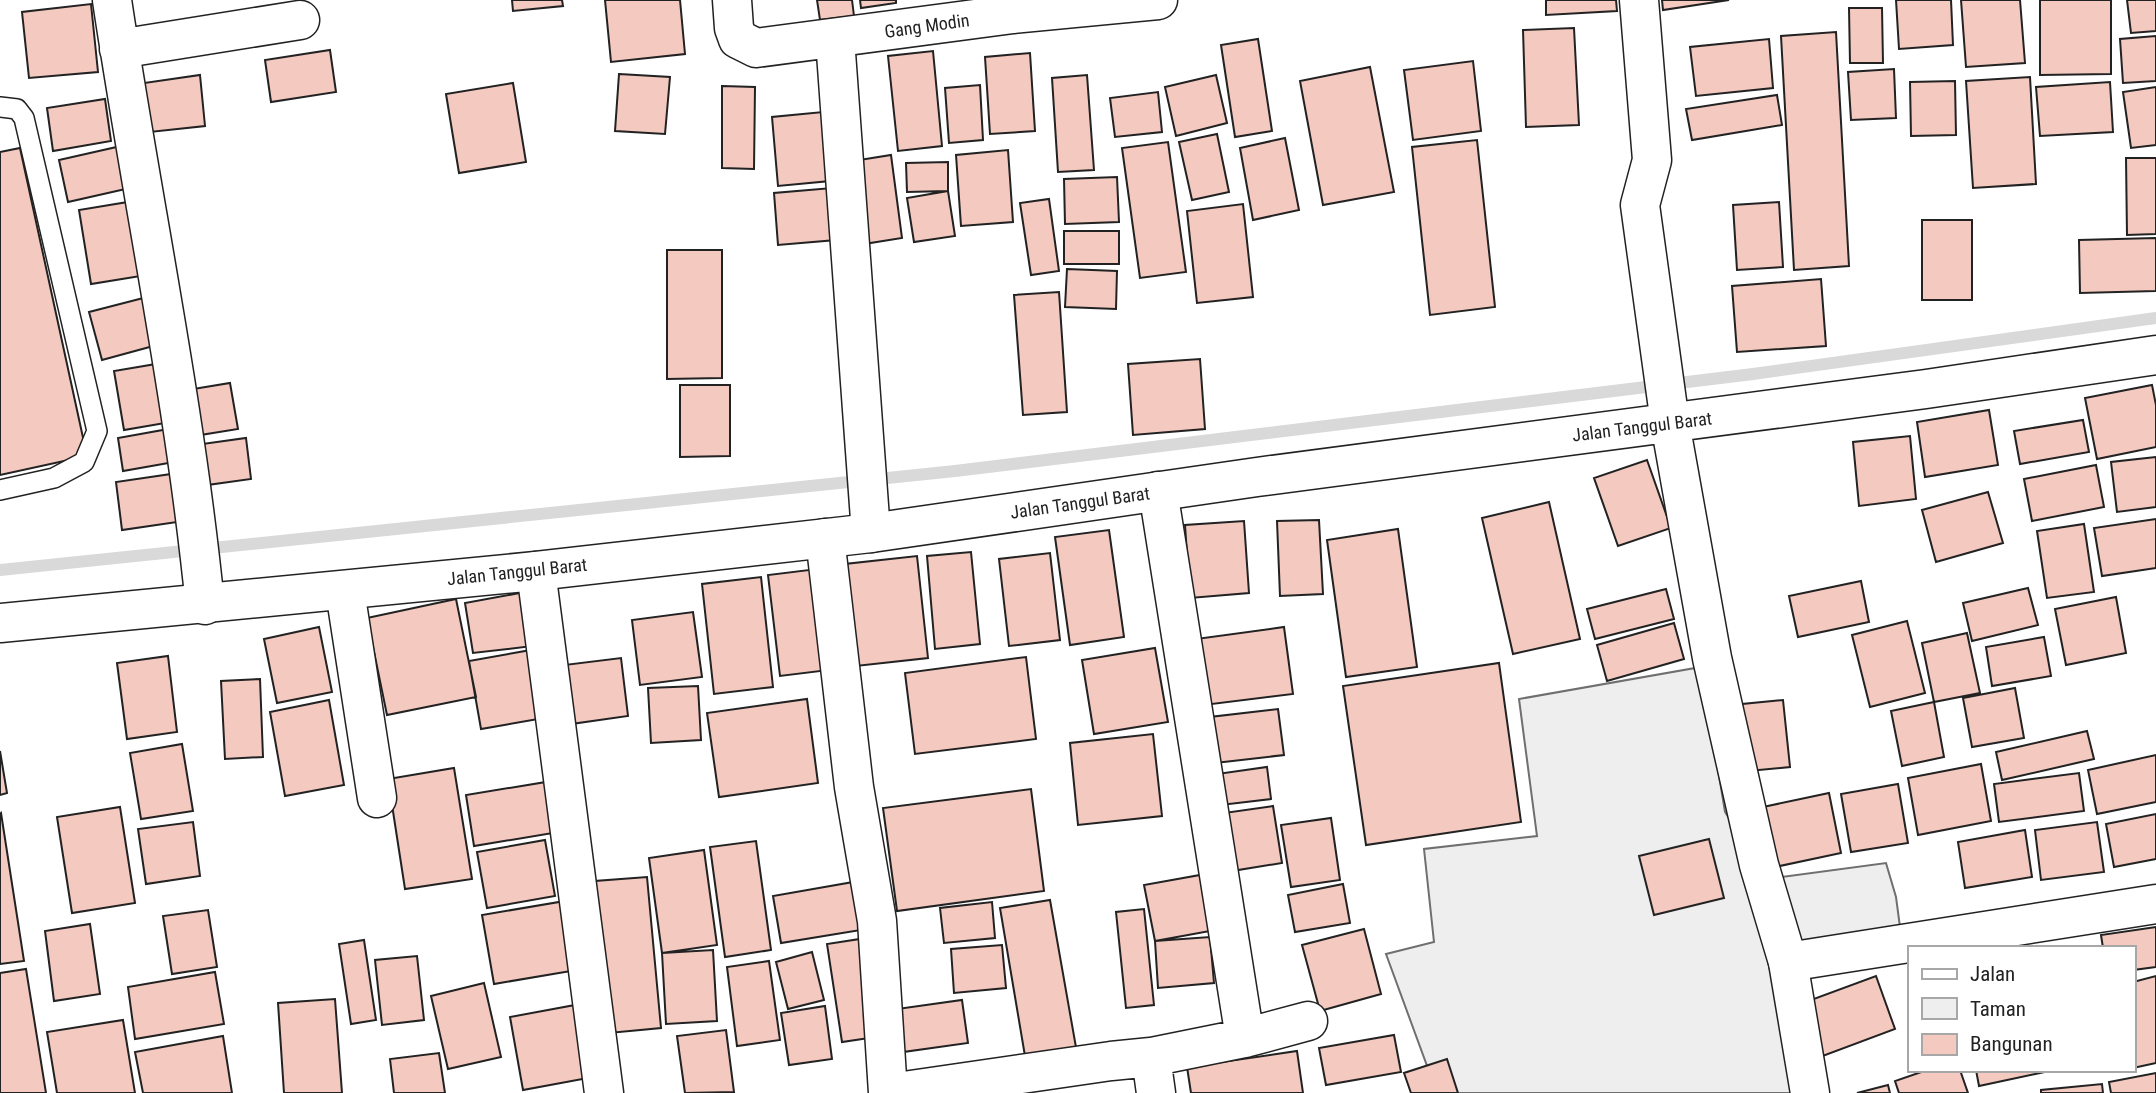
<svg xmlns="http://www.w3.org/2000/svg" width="2156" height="1093" font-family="'Roboto Condensed',sans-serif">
  <rect width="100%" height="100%" fill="#fff"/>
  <path fill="#eee" stroke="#6f6f6f" stroke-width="2" d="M1701 667 1725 812 1767 879 1886 863 1896 897 1902 942 1778 963 1816 1093H1437L1386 954 1434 942 1424 849 1537 836 1519 699Z"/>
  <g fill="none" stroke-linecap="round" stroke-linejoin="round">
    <path stroke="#d9d9d9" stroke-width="12" d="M0 570 955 471 1753 374 2156 318"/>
  </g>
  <path fill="#f3c9c0" stroke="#222" stroke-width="2" d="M512 0H562L563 6 513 11Z
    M605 0H680L685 54 611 62Z
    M817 0H852L854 16 820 20Z
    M860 0H896V3L861 8Z
    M1546 0H1616L1617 11 1546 15Z
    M1662 0H1729L1663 10Z
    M1896 0H1951L1953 45 1899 49Z
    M1961 0H2020L2025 63 1966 67Z
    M2040 0H2111V74L2040 75Z
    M2127 0H2156V31L2131 33Z
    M91 4 98 72 29 78 22 12Z
    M1849 8H1882L1883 63H1850Z
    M1574 28 1579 125 1526 127 1523 30Z
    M1836 32 1849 266 1794 270 1781 36Z
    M2156 36V81L2123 83 2120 39Z
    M1258 39 1272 131 1235 137 1221 45Z
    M1769 39 1773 88 1696 96 1690 47Z
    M330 50 336 92 271 102 265 60Z
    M933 51 942 146 898 151 888 56Z
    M1030 53 1035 131 990 134 985 57Z
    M1473 61 1481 131 1413 140 1404 70Z
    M1370 67 1394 192 1323 205 1300 81Z
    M1894 69 1896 118 1851 120 1848 72Z
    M619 74 670 77 665 134 615 131Z
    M200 75 205 126 150 132 144 83Z
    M1087 75 1094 170 1058 172 1052 78Z
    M1216 75 1227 123 1176 136 1165 87Z
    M2030 77 2036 184 1973 188 1966 81Z
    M1955 81 1956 135 1911 136 1910 82Z
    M2110 82 2113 132 2040 136 2036 87Z
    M513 83 526 162 459 173 446 94Z
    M980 85 983 140 949 143 945 88Z
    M722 86 755 87 754 169 722 168Z
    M2156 87V145L2131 148 2123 92Z
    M1158 92 1162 132 1115 137 1110 98Z
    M1777 95 1782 125 1692 140 1686 109Z
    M105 99 111 141 53 151 47 108Z
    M823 112 830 181 778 186 772 117Z
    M1217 134 1229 192 1192 200 1179 142Z
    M1285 138 1299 210 1253 220 1240 148Z
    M1477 140 1495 307 1430 315 1412 147Z
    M1168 142 1186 272 1140 278 1122 148Z
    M121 146 130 188 68 202 59 160Z
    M20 148 87 456 0 475V152Z
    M1008 150 1013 222 961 226 956 155Z
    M891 155 902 238 864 244 853 161Z
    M2126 158H2156V234L2127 235Z
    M948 162V191L907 192 906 163Z
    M1117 177 1119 222 1065 224 1064 179Z
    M832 188 836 240 778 245 774 193Z
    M948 191 955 236 914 242 907 198Z
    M1049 199 1059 271 1031 275 1020 203Z
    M140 200 153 274 91 284 79 210Z
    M1779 202 1783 267 1737 270 1733 205Z
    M1243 204 1253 297 1197 303 1187 211Z
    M1922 220H1972V300H1922Z
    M1064 231H1119V264H1064Z
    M2156 238V291L2080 293 2079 240Z
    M667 250H722V378L667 379Z
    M1067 269 1117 271 1116 309 1065 307Z
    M1821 279 1826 346 1737 352 1732 286Z
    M1059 292 1067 412 1023 415 1014 295Z
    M155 295 168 342 102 360 89 312Z
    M1200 359 1205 429 1133 435 1128 364Z
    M162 363 171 422 124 430 114 371Z
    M230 383 238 429 188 437 181 391Z
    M680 385H730V456L680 457Z
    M2152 385 2156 405V447L2097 459 2085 398Z
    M1989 410 1998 465 1925 477 1917 422Z
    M2083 420 2089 452 2020 464 2014 431Z
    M174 428 180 461 123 471 118 438Z
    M1910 436 1916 499 1859 506 1853 442Z
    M246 438 251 479 200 486 195 445Z
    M2156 457V507L2117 512 2111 462Z
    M1647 460 1671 528 1618 546 1594 478Z
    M2096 465 2104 507 2032 521 2024 479Z
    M185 472 191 520 122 530 116 482Z
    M1988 492 2003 543 1936 562 1922 510Z
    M1549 502 1580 639 1513 654 1482 518Z
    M2156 519V568L2102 576 2094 528Z
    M1319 520 1323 594 1280 596 1277 521Z
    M1244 521 1249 593 1190 598 1185 525Z
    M2084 524 2094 592 2047 598 2037 531Z
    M1398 529 1417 667 1346 677 1327 540Z
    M1109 530 1124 637 1070 645 1055 537Z
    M971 552 980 644 935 649 927 556Z
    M1050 553 1060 640 1009 646 999 559Z
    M917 556 928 658 856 666 845 564Z
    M817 569 829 670 780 676 768 575Z
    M761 577 773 687 714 694 702 584Z
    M1861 581 1869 622 1798 637 1789 596Z
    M2028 588 2038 625 1972 641 1963 603Z
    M1666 589 1674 619 1595 639 1587 609Z
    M525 592 533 646 473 653 465 603Z
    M2116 597 2126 653 2066 665 2055 609Z
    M456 599 476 697 387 715 367 618Z
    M693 612 702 677 640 685 632 620Z
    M1907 621 1925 693 1870 707 1852 635Z
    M1674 623 1684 659 1607 681 1597 645Z
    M319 627 332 692 277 703 264 639Z
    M1284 627 1293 694 1204 705 1196 639Z
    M1967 633 1980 693 1934 702 1922 643Z
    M2044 637 2051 676 1992 686 1986 647Z
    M1155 648 1168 722 1094 734 1082 660Z
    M531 650 544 718 481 729 469 661Z
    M168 656 177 732 127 739 117 663Z
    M1026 657 1036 739 915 754 905 673Z
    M621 658 628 716 564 725 556 666Z
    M1499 663 1521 822 1366 845 1343 686Z
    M260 679 263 757 225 759 221 681Z
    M698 686 701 740 651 743 648 688Z
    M2015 688 2024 738 1972 747 1963 698Z
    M807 699 818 783 719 797 707 713Z
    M329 700 344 785 285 796 270 712Z
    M1783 700 1790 767 1738 772 1732 705Z
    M1934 702 1944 757 1902 766 1891 711Z
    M1278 709 1284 755 1215 763 1210 717Z
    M2087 731 2094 759 2002 780 1996 752Z
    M1153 734 1162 816 1078 825 1070 743Z
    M182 744 193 811 141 819 130 753Z
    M0 751 7 793 0 795Z
    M2156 755V802L2097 814 2088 770Z
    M1981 764 1991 821 1918 835 1908 778Z
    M1267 767 1271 799 1221 805 1217 774Z
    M454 768 472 879 405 889 388 779Z
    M2079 773 2084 811 1999 822 1994 784Z
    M546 782 553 833 474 846 466 795Z
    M1898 784 1908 843 1851 852 1841 794Z
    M1031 789 1044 891 897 911 883 808Z
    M1829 793 1841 853 1775 867 1763 807Z
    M1273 806 1282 863 1232 871 1224 813Z
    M120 807 135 903 72 913 57 817Z
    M1 813 24 961 0 964V814Z
    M2156 814V859L2114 867 2106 824Z
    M1331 818 1340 880 1291 887 1281 825Z
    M193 822 200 876 146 884 138 829Z
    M2097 822 2104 872 2041 880 2035 830Z
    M2025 830 2032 877 1965 888 1958 842Z
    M1709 839 1724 898 1654 915 1639 856Z
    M545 840 555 896 487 908 477 852Z
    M756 841 771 950 725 957 710 847Z
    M704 850 717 945 662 953 649 858Z
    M1200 875 1210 931 1155 941 1144 885Z
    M647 877 661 1028 609 1033 595 881Z
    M859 881 867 929 781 943 773 896Z
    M1343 884 1350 923 1295 932 1288 895Z
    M1050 900 1077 1053 1026 1062 1000 908Z
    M565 901 577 970 494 984 482 915Z
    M992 902 995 938 944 943 940 908Z
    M1144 909 1154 1005 1126 1008 1116 912Z
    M208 910 217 967 172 974 163 916Z
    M90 924 100 994 54 1001 45 931Z
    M2156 927V967L2133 970V948H2103L2101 935Z
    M1364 929 1381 994 1320 1011 1302 945Z
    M1210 937 1214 983 1158 988 1155 941Z
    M860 939 876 1037 842 1042 827 944Z
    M364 940 376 1020 351 1024 339 944Z
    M1002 945 1006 988 954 993 951 949Z
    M713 950 717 1021 666 1024 662 953Z
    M812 952 824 1000 788 1009 776 962Z
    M417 956 424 1020 382 1025 375 960Z
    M769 961 780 1040 737 1046 727 967Z
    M26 969 46 1093H0V973Z
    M215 972 224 1024 135 1039 128 987Z
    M1876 976 1895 1029 1820 1057 1800 1004Z
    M2156 976V1063L2133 1068V982Z
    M484 983 501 1057 448 1069 431 996Z
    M335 999 342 1093H284L278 1003Z
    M962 1000 968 1043 903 1052 897 1009Z
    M575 1005 588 1078 523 1090 510 1017Z
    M825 1006 832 1059 789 1065 781 1013Z
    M123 1020 135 1093H57L47 1032Z
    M726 1030 734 1092 685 1093 677 1036Z
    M1394 1035 1401 1072 1326 1085 1319 1048Z
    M223 1036 232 1093H143L135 1052Z
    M1297 1051 1303 1093H1191L1187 1067Z
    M439 1053 445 1093H394L390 1059Z
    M1447 1059 1458 1093H1411L1404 1073Z
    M1927 1070H1960L1968 1093H1899L1895 1081Z
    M1976 1070H2045V1072L1979 1086Z
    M2156 1073V1093H2111L2109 1082Z
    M2102 1084 2103 1093H2041V1090Z
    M1888 1085 1890 1093H1857Z"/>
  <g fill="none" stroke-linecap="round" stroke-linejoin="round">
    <g stroke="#222" stroke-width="22">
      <path id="lane" d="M0 107 17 109 24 118 97 431 84 462 54 478 0 490"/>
    </g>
    <g stroke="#222" stroke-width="41">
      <path id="street" d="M112 0C142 201 185 402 205 605
        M732 0 734 28 738 39 756 48 1013 14 1158 0
        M1639 0 1652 160 1640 205 1670 423
        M835 39 871 533
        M119 49 300 20
        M1158 491 1245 1038
        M825 538 854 787 877 921 888 1093
        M536 571 604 1093
        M345 591 377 798
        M1788 962 2156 904
        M1151 1057 1245 1038 1308 1021
        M890 1093 1111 1061 1151 1057 1156 1093"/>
    </g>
    <g stroke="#222" stroke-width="41">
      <path id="secondary" d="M1670 423 1712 658 1759 865 1788 962 1810 1093
        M0 623 536 571 871 533 1257 477 1926 389 2156 355"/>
    </g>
    <use href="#lane" stroke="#fff" stroke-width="19"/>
    <use href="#street" stroke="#fff" stroke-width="38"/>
    <use href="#secondary" stroke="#fff" stroke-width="38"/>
  </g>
  <g text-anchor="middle" stroke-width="5" stroke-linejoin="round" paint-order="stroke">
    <g font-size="18" fill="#222" stroke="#fff">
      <text transform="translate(927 26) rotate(-8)" y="6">Gang Modin</text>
      <text transform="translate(1642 427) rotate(-7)" y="6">Jalan Tanggul Barat</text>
      <text transform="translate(1080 503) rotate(-8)" y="6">Jalan Tanggul Barat</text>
      <text transform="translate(517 572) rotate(-6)" y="6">Jalan Tanggul Barat</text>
    </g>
  </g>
  <rect x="1908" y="946" width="228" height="126" fill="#ffffff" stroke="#a7a7a7" stroke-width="2"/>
  <rect x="1922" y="969" width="35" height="10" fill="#ffffff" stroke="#a7a7a7" stroke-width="2"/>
  <text x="1970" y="981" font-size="21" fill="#222222">Jalan</text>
  <rect x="1922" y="998" width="35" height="21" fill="#eeeeee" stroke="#a7a7a7" stroke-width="2"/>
  <text x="1970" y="1016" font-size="21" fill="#222222">Taman</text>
  <rect x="1922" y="1034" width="35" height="21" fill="#f3c9c0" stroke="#a7a7a7" stroke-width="2"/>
  <text x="1970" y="1051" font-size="21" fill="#222222">Bangunan</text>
</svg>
